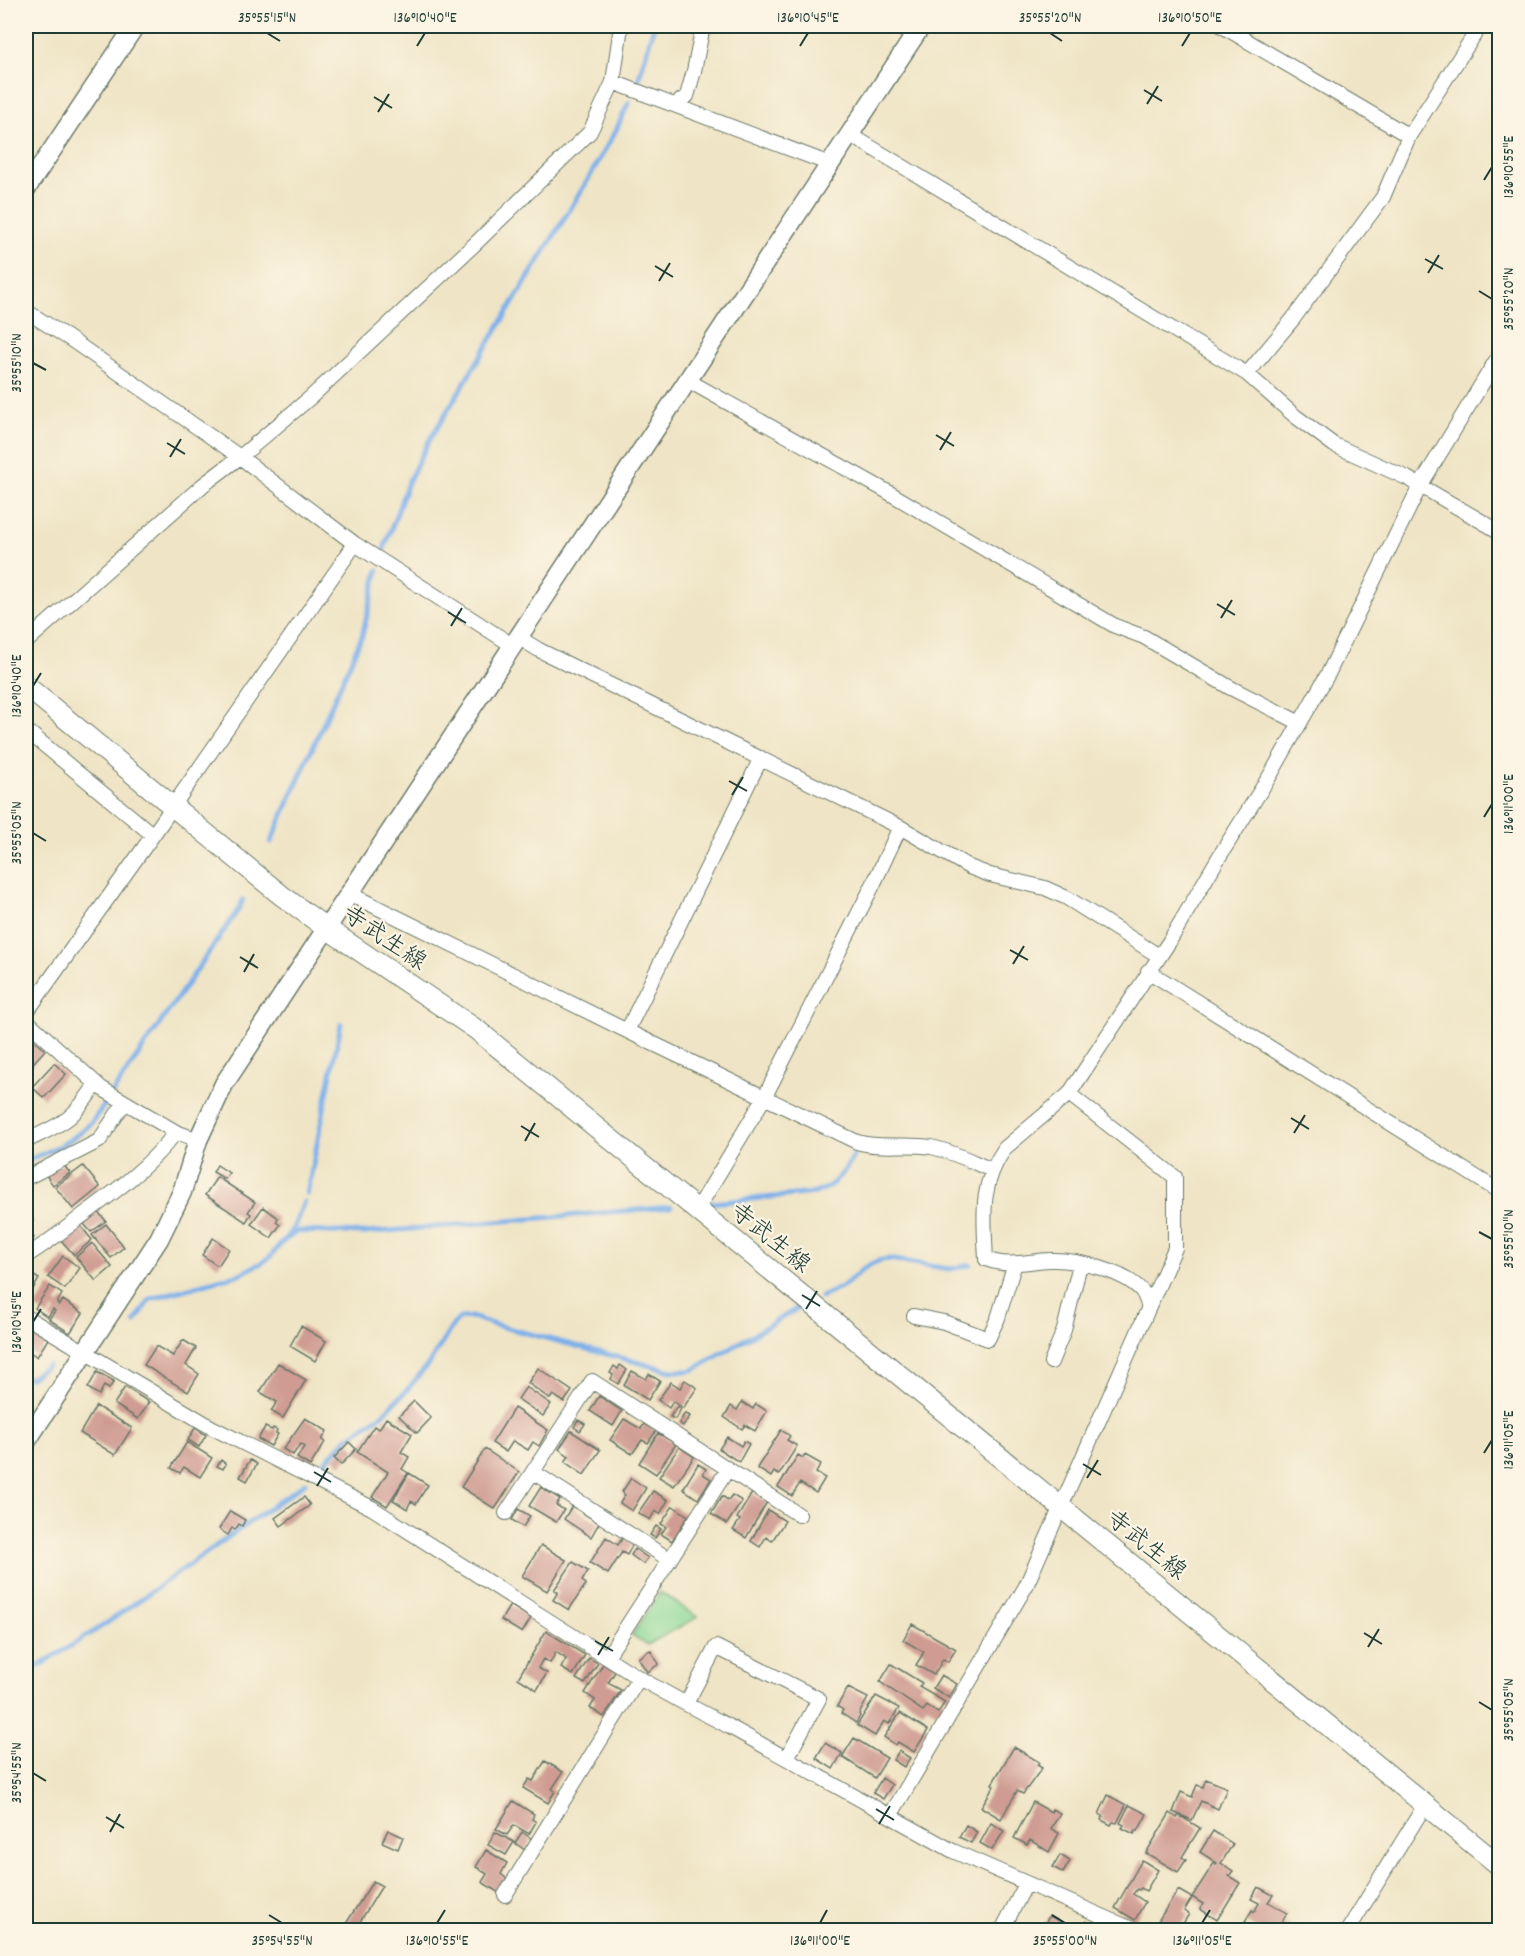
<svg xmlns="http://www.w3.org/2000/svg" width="1525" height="1956" font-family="Dekko,'Klee One',sans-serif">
  <rect width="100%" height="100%" fill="#fcf5e5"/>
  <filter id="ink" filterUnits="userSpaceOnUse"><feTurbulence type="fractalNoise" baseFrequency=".0167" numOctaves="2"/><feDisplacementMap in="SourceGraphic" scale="12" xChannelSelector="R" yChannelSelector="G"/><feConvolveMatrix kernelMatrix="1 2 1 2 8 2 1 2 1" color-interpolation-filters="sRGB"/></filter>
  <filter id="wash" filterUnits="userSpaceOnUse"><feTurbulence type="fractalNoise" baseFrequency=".008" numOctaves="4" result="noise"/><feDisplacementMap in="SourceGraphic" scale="24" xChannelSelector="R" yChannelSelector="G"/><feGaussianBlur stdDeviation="1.35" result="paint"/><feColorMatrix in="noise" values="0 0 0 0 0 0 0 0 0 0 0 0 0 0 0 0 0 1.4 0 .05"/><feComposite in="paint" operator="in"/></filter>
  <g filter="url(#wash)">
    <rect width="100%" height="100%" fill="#efe4c5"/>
    <path fill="#8bd896" stroke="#558a65" stroke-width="1.5" d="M660 1592 698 1617 647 1645 632 1635Z"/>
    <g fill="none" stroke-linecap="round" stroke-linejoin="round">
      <path stroke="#7db0ea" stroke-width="5" d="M637 84 654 26
        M384 549 408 482 429 441 589 178 617 128 629 102
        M271 842 362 636 378 570
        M26 1161C50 1151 75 1141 93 1121L238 910 243 900
        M307 1194 341 1024
        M711 1203 815 1193C835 1186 844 1173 854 1155
        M285 1240 299 1231 365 1233 671 1207
        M821 1297C830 1293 839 1289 847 1283 860 1272 870 1260 889 1259L949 1269 970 1265
        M135 1322 150 1299 240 1274 263 1262 271 1256 293 1229 304 1202
        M26 1378 31 1377 48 1365
        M316 1471 349 1437 383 1414 407 1390 430 1362 453 1325 460 1318 472 1317 492 1324 671 1371H689L695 1369 805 1304
        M26 1674 104 1625 305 1483"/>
    </g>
    <g id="blocks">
      <path fill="#cf9b92" d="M26 1033 45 1050 26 1071Z
        M54 1063 66 1074 44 1098 32 1087Z
        M63 1164 70 1173 53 1185 46 1175Z
        M217 1165 229 1173 225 1179 213 1172Z
        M83 1166 100 1187 73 1209 55 1187Z
        M217 1177 255 1202 248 1212 251 1214 246 1222 205 1195Z
        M263 1207 278 1218 276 1222 280 1225 271 1238 251 1224Z
        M26 1211 33 1220 26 1227Z
        M98 1212 106 1221 91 1232 84 1224Z
        M106 1224 124 1247 111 1258 92 1235Z
        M80 1225 92 1240 74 1255 61 1240Z
        M27 1228 34 1238 26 1245V1229Z
        M213 1238 229 1249 218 1266 202 1255Z
        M92 1243 112 1267 96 1281 76 1257Z
        M63 1256 80 1268 65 1289 48 1277Z
        M26 1271 39 1279 26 1301Z
        M50 1286 62 1294 57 1303 59 1305 63 1300 83 1313 70 1333 49 1319 55 1311 53 1309 48 1317 35 1308Z
        M27 1325 48 1339 37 1357 26 1349Z
        M301 1326 326 1341 315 1361 290 1346Z
        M183 1340 196 1348 186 1365 199 1374 188 1392 144 1365 156 1346 173 1356Z
        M278 1363 306 1380 283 1418 271 1411 277 1402 260 1392Z
        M620 1365 627 1370 618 1384 611 1379 613 1375 610 1373 614 1366 618 1369Z
        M538 1368 572 1391 564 1402 553 1395 550 1399 528 1383Z
        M632 1371 646 1379 649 1374 660 1381 648 1400 624 1385Z
        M97 1372 114 1381 109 1389 104 1386 99 1395 88 1388Z
        M685 1380 697 1388 683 1408 673 1401 669 1408 658 1400 671 1382 680 1388Z
        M125 1387 149 1402 138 1419 114 1404Z
        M526 1387 551 1404 543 1416 518 1399Z
        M599 1396 622 1411 613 1426 590 1411Z
        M414 1401 431 1418 417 1433 399 1416Z
        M742 1402 753 1409 756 1404 767 1411 755 1431 745 1425 742 1429 724 1417 731 1406 737 1410Z
        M96 1406 132 1428 115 1455 80 1433Z
        M677 1406 681 1409 675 1419 670 1417Z
        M514 1408 548 1430 539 1446 533 1442 528 1450 513 1441 506 1452 492 1443Z
        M685 1413 690 1416 683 1426 679 1423Z
        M305 1418 327 1431 322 1440 325 1442 310 1466 297 1458 304 1447 300 1444 293 1455 283 1449Z
        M386 1418 412 1434 401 1452 409 1457 402 1469 408 1473 387 1506 372 1497 388 1472 357 1452 374 1426 379 1429Z
        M624 1419 641 1429 644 1424 656 1431 648 1443 642 1440 632 1454 610 1440Z
        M578 1420 585 1424 580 1431 574 1427Z
        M265 1427 272 1430 273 1428 277 1430 276 1433 278 1434 271 1446 258 1439Z
        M195 1428 206 1435 199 1447 188 1440Z
        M781 1430 790 1436 787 1440 797 1446 779 1475 774 1472 771 1477 757 1468Z
        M571 1431 600 1450 584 1475 565 1462 569 1456 559 1449Z
        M658 1433 676 1444 656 1474 639 1463Z
        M727 1437 741 1446 744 1441 749 1444 739 1462 719 1449Z
        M187 1442 212 1458 200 1477 184 1467 180 1473 171 1468Z
        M349 1442 356 1449 341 1465 334 1458Z
        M679 1447 694 1457 674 1486 659 1477Z
        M485 1449 519 1472 495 1509 461 1487Z
        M798 1455 803 1458 805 1455 821 1464 816 1473 825 1478 816 1493 800 1483 792 1496 778 1487Z
        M221 1460 226 1464 223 1469 217 1466Z
        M250 1460 257 1464 247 1481 240 1477Z
        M698 1464 706 1469 703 1474 711 1479 698 1499 683 1489Z
        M409 1473 428 1485 416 1504 411 1501 407 1509 393 1500Z
        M631 1478 646 1488 632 1511 620 1503 625 1495 622 1492Z
        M541 1487 560 1499 556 1505 564 1510 556 1522 529 1506Z
        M653 1491 668 1500 660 1514 655 1511 650 1520 638 1513Z
        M752 1493 767 1502 746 1538 733 1530 740 1520 737 1518Z
        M732 1495 742 1501 727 1524 711 1514 722 1496 728 1500Z
        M304 1497 310 1505 281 1526 275 1518Z
        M572 1506 599 1523 591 1537 564 1519Z
        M673 1506 688 1516 672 1541 661 1534 666 1527 661 1524Z
        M518 1509 530 1516 523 1527 512 1520Z
        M768 1510 785 1521 772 1541 766 1537 760 1547 751 1541Z
        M230 1511 245 1520 242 1526 239 1524 235 1530 232 1528 228 1535 219 1529Z
        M656 1526 661 1529 655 1538 650 1535Z
        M606 1537 618 1545 623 1537 633 1544 627 1555 622 1552 608 1574 590 1563Z
        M541 1545 566 1560 547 1591 522 1576Z
        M635 1549 648 1558 643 1564 631 1555Z
        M573 1562 588 1571 582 1581 586 1584 569 1610 553 1600 558 1592 554 1590Z
        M510 1605 531 1618 522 1633 501 1620Z
        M912 1624 956 1649 948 1662 943 1659 934 1675 916 1665 924 1652 903 1640Z
        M546 1631 585 1655 573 1675 561 1668 566 1659 556 1652 550 1663 543 1659 538 1668 547 1673 537 1690 518 1678Z
        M650 1650 659 1664 647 1672 638 1658Z
        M589 1658 598 1663 585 1684 576 1679Z
        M603 1664 615 1672 608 1683 621 1690 604 1717 590 1708 595 1700 585 1693Z
        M891 1664 922 1683 919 1687 945 1702 938 1713 927 1706 923 1711 880 1682Z
        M941 1675 957 1684 949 1698 933 1688Z
        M848 1688 868 1698 859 1714 860 1716 856 1723 841 1713 843 1710 837 1706Z
        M876 1696 899 1708 889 1724 884 1721 875 1736 857 1725Z
        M900 1713 928 1730 914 1752 898 1742 896 1745 884 1737Z
        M854 1738 887 1758 875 1778 842 1757Z
        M825 1743 842 1753 833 1769 816 1758Z
        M1014 1747 1039 1762 1037 1765 1042 1768 1023 1794 1017 1791 1001 1819 981 1807 994 1786 992 1784Z
        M899 1751 910 1758 904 1767 893 1760Z
        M545 1761 563 1772 552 1789 555 1791 548 1803 523 1788 529 1779 533 1781Z
        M882 1778 892 1785 883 1799 873 1793Z
        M1206 1779 1227 1788 1218 1809 1201 1801 1192 1820 1173 1812 1181 1792 1192 1797 1197 1785 1203 1787Z
        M1108 1795 1126 1805 1117 1823 1113 1822 1111 1825 1101 1820 1103 1816 1099 1814Z
        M513 1801 534 1814 532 1819 536 1822 529 1834 514 1825 507 1835 496 1829Z
        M1033 1802 1051 1812 1052 1809 1060 1813 1051 1829 1059 1833 1049 1852 1030 1840 1027 1845 1014 1838Z
        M1129 1805 1147 1814 1138 1831 1136 1830 1134 1834 1122 1828 1124 1825 1120 1823Z
        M1170 1813 1177 1818 1179 1815 1200 1828 1182 1857 1186 1860 1178 1872 1146 1853Z
        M991 1823 1004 1831 992 1850 980 1843Z
        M966 1825 977 1832 971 1843 959 1837Z
        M388 1830 403 1837 398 1849 382 1842Z
        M1213 1831 1233 1844 1221 1863 1233 1871 1229 1876 1240 1883 1217 1920 1200 1909 1203 1904 1192 1897 1214 1863 1216 1865 1217 1863 1200 1852Z
        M495 1832 514 1842 506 1855 488 1845Z
        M522 1832 532 1839 525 1850 515 1843Z
        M486 1850 507 1863 501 1874 507 1879 499 1893 482 1882 487 1874 476 1867Z
        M1060 1855 1070 1861 1063 1873 1053 1867Z
        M1142 1860 1158 1870 1146 1891 1141 1888 1139 1890 1137 1889 1133 1894 1145 1902 1135 1920 1115 1908Z
        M373 1881 382 1886 355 1930H342Z
        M1258 1887 1273 1895 1268 1902 1287 1913 1282 1922 1297 1930H1259L1245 1922 1252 1910 1254 1912 1259 1903 1251 1899Z
        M1178 1890 1192 1898 1184 1911 1189 1914 1179 1930H1173L1158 1921Z
        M1049 1916 1078 1930H1042Z
        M1086 1921 1100 1928 1098 1930H1081Z"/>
    </g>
  </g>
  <g filter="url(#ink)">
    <use href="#blocks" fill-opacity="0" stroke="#687767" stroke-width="1.5"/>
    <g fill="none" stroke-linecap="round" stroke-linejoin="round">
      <g stroke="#687767" stroke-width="16">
        <path id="minor" d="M896 26 914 36
          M1222 26 1409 136
          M613 82 830 164
          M675 105 687 96 694 71 703 26
          M849 134 1247 374 1295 416 1334 445 1407 478 1500 532
          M26 311 70 339 240 457 355 544 512 645
          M1247 374 1293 319 1383 197 1409 136 1480 26
          M687 380 888 492 1115 626 1144 637 1229 687 1300 723
          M518 637 539 650 900 827 969 867 990 875 1045 888 1067 898 1159 956
          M26 642 203 485 240 457 311 397 476 243 590 132 613 82 621 26
          M26 730 153 835
          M348 893 627 1031 857 1142C880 1149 906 1143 931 1147 952 1151 972 1162 992 1170
          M1148 971 1500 1192
          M26 1013 153 835 355 544
          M26 1020 101 1088 176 1132 198 1140
          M627 1031 761 758
          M26 1141C65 1122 72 1121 96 1084
          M26 1178 99 1141 125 1102
          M697 1210 764 1098 873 885 900 827
          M26 1256C46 1244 64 1230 82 1216 116 1191 150 1166 176 1132
          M1149 1307C1147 1302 1145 1295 1142 1291 1124 1271 1076 1259 1050 1260 1027 1261 1009 1268 986 1259 984 1217 979 1185 1005 1148L1069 1094 1169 942 1219 857 1271 774 1329 672 1420 486 1500 354
          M914 1316 944 1322 988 1339 998 1318 1015 1263
          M26 1317 211 1427 372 1508 639 1678 686 1704 730 1727 953 1851 1134 1930
          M1051 1362 1064 1330 1080 1264
          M533 1472 670 1560
          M506 1513 592 1381 799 1515
          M607 1657 728 1469
          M686 1704 716 1647 819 1699 787 1758
          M890 1816 1026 1586 1175 1248V1177L1069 1094
          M505 1895 639 1678
          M1002 1930 1026 1884
          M1348 1930 1425 1805"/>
      </g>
      <g stroke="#687767" stroke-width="21">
        <path id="tertiary" d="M26 189 135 26
          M26 1442 159 1239 182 1192 198 1140 224 1084 921 26"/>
      </g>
      <g stroke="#687767" stroke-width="22">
        <path id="secondary" d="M26 686 281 895 326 928 477 1030 1500 1866"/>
      </g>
      <use href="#minor" stroke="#fff" stroke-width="14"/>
      <use href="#tertiary" stroke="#fff" stroke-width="18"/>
      <use href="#secondary" stroke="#fff" stroke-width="20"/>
    </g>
  </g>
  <path fill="none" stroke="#1f3d34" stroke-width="2" d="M267 33 280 41M1050 33 1062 41M417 46 425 33M800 46 808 33M1182 46 1190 33M1144 90 1162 101M374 97 392 108M1147 104 1158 86M378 112 389 94M1484 180 1492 167M1425 259 1443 269M655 266 673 277M1428 273 1439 255M659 281 670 263M1479 291 1492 299M33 363 46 370M936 435 954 446M167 443 185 454M940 450 951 432M170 457 181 439M1217 604 1235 615M448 612 466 623M1221 618 1232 600M451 626 462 608M33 686 41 673M729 781 747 791M732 795 743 777M1484 817 1492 804M33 833 46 841M1010 950 1028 960M240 957 258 968M1013 964 1024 946M244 972 254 954M1291 1118 1309 1129M521 1126 539 1137M1294 1133 1305 1115M525 1141 535 1123M1479 1232 1492 1239M802 1295 820 1306M806 1309 817 1291M33 1322 41 1309M1484 1453 1492 1440M1083 1464 1101 1475M314 1472 331 1482M1087 1478 1098 1460M317 1486 328 1468M1364 1633 1382 1644M595 1641 613 1651M1368 1647 1379 1629M598 1655 609 1637M1479 1702 1492 1710M33 1773 46 1781M876 1809 894 1820M106 1817 124 1828M879 1824 890 1806M110 1832 120 1814M269 1915 282 1923M1052 1915 1065 1923M437 1923 445 1910M820 1923 827 1910M1202 1923 1210 1910"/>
  <g text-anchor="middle" stroke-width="4.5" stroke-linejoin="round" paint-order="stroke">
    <g font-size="24" fill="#1f3d34" stroke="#fcf5e5">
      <text transform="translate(385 937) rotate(34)" y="8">寺武生線</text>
      <text transform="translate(771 1237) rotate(39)" y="8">寺武生線</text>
      <text transform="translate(1147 1544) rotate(39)" y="8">寺武生線</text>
    </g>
  </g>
  <rect width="1525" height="1956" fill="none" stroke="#fcf5e5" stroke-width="66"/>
  <rect x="33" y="33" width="1459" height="1890" fill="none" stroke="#1f3d34" stroke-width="2"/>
  <g font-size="15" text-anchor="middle" fill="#1f3d34">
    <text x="267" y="22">35°55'15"N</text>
    <text x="425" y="22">136°10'40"E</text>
    <text x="808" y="22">136°10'45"E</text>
    <text x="1050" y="22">35°55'20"N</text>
    <text x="1190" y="22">136°10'50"E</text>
    <text transform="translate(1508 167) rotate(-90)" y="5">136°10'55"E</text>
    <text transform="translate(1508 299) rotate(-90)" y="5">35°55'20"N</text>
    <text transform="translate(16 363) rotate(-90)" y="5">35°55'10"N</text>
    <text transform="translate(16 686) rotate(-90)" y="5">136°10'40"E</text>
    <text transform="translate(1508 804) rotate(-90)" y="5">136°11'00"E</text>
    <text transform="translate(16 833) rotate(-90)" y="5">35°55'05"N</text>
    <text transform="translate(1508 1239) rotate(-90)" y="5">35°55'10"N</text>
    <text transform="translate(16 1322) rotate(-90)" y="5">136°10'45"E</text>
    <text transform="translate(1508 1440) rotate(-90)" y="5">136°11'05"E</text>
    <text transform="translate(1508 1710) rotate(-90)" y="5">35°55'05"N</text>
    <text transform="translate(16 1773) rotate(-90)" y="5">35°54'55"N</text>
    <text x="282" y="1945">35°54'55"N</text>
    <text x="437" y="1945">136°10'55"E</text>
    <text x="820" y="1945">136°11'00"E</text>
    <text x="1065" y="1945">35°55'00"N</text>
    <text x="1202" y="1945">136°11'05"E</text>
  </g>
</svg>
